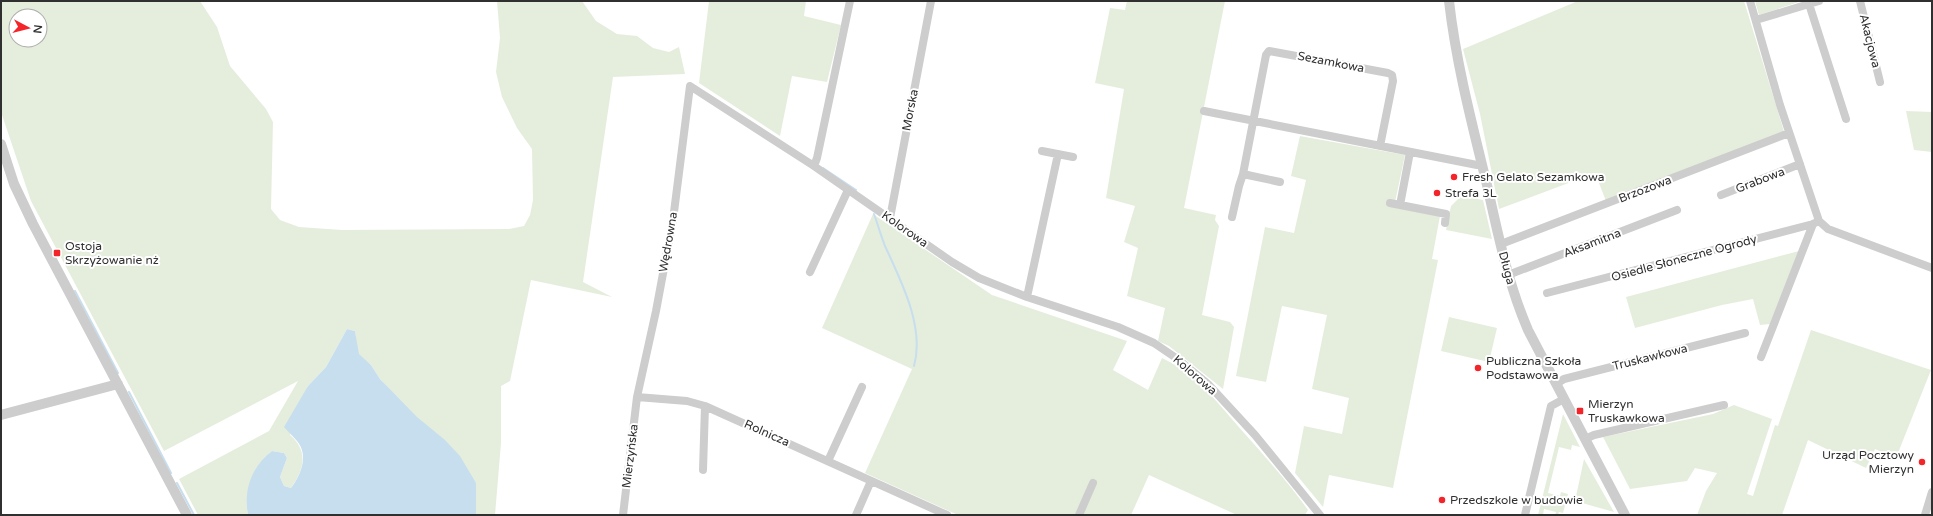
<svg xmlns="http://www.w3.org/2000/svg" width="1933" height="516" font-family="'Varela Round',sans-serif">
  <rect width="100%" height="100%" fill="#fff"/>
  <path fill="#e5eedd" fill-rule="evenodd" d="M1 1H200L217 27 230 66 266 109 273 122 271 209 280 220 299 227 342 230 509 229 524 226 530 215 533 200 532 149 517 128 502 97 496 72 500 38 497 1H582L596 21 617 34 637 36 653 48 669 52 679 47 685 74 613 77 583 282 612 297 531 280 510 381 501 386V443L495 515H476V483L380 379 371 365 358 354 355 331 347 329 326 367 308 386 290 435C309 451 304 470 291 488L284 486 280 477 287 458 284 453 272 451C254 465 243 492 248 515H198L179 479 269 431 298 381 164 451 31 201 2 115ZM16 16H40V40H16Z
    M709 1H806L804 16 841 25 827 82 792 76 780 136 699 83Z
    M1127 1H1225L1184 208 1216 215 1215 220 1219 226 1202 315 1230 322 1234 327 1223 389 1169 346 1158 341 1165 308 1127 296 1138 248 1124 242 1135 206 1106 198 1124 89 1095 83 1110 8 1125 10Z
    M1578 1H1744L1786 138 1608 206 1595 173 1499 209 1480 114 1463 49Z
    M1755 1H1802L1759 15Z
    M1906 111 1932 112V152L1914 150Z
    M1300 136 1405 155 1394 207 1440 216 1432 259 1438 260 1393 488 1329 475 1323 507 1295 473 1304 426 1342 434 1349 398 1312 389 1327 315 1282 306 1266 382 1236 376 1265 227 1294 233 1306 180 1291 176Z
    M1461 196 1483 200 1492 239 1446 230 1451 206Z
    M873 214 992 295 1127 341 1113 370 1148 390 1162 358C1197 374 1220 406 1245 434 1267 459 1289 483 1308 510L1305 515H1237L1149 475 1131 515H958L865 473 912 369 822 328Z
    M1799 251 1770 324 1760 325 1753 299 1722 305 1635 328 1626 297Z
    M1449 317 1497 328 1489 362 1441 351Z
    M1811 330 1931 370 1896 458 1875 449 1866 468 1808 440 1782 515H1748V513L1747 515H1697L1706 491 1717 473 1695 468 1687 481 1630 489 1603 437 1713 414 1734 405 1772 419 1747 494 1753 496 1775 425 1778 426Z
    M1563 414 1580 447 1572 445 1571 450 1559 447 1548 493 1560 496 1561 492 1568 494 1563 513 1559 512 1558 515H1555L1556 512 1544 509 1543 515H1538Z
    M1584 459 1614 512 1575 501Z"/>
  <path fill="#c7deef" d="M347 329 355 331 359 354 371 365 380 379 417 417 445 440 460 456 476 483V515H248C243 490 252 466 272 451L284 453 287 458 280 477 284 486 291 488C301 475 309 455 297 441 293 436 288 432 284 427L308 386 326 367Z"/>
  <g fill="none" stroke-linecap="round" stroke-linejoin="round">
    <path stroke="#c7deef" stroke-width="2" d="M823 168 856 190
      M874 214C878 225 881 236 885 246 901 281 925 327 914 366
      M75 291 118 373
      M129 392 171 473
      M177 483 194 515"/>
    <path stroke="#cdcdcd" stroke-width="8" d="M1750 1 1780 105 1819 221 1828 229 1932 268
      M1860 1 1880 82
      M1809 4 1846 119
      M1756 20 1819 1
      M1204 111 1477 165 1482 164
      M1042 151 1073 157
      M814 166 817 158 850 1
      M1243 174 1280 182
      M1721 195 1800 164
      M1390 203 1446 214 1445 223
      M1400 205 1410 152
      M1232 217 1239 186 1243 174 1266 55 1269 51 1388 73 1392 75 1393 81 1380 146
      M890 218 931 1
      M1501 244 1789 133
      M810 272 848 190
      M1508 275 1677 210
      M1547 293 1813 224 1819 221
      M1027 297 1058 154
      M1761 357 1813 224
      M1556 384 1564 379 1745 333
      M637 397 687 401 705 406 947 515
      M1585 439 1594 435 1724 405
      M828 461 862 387
      M703 470 705 406
      M623 515 637 397 656 311 673 220 690 86 814 166 952 262 979 278 1027 297 1118 327 1154 343 1179 360 1208 384 1255 435 1320 515
      M856 515 871 481
      M1079 515 1093 483
      M1525 515 1551 406 1564 399
      M1925 515 1932 492"/>
    <path stroke="#cdcdcd" stroke-width="10" d="M1449 1C1456 63 1472 124 1487 185 1498 234 1508 284 1528 330L1625 515
      M1 144 14 184 33 224 187 515
      M1 415 118 384"/>
  </g>
  <g fill="#f3252a" stroke="#fff" stroke-width="1.5">
    <circle cx="1454" cy="177" r="4"/>
    <circle cx="1437" cy="193" r="4"/>
    <rect x="53" y="249" width="8" height="8" rx="2"/>
    <circle cx="1478" cy="368" r="4"/>
    <rect x="1576" y="407" width="8" height="8" rx="2"/>
    <circle cx="1922" cy="462" r="4"/>
    <circle cx="1442" cy="500" r="4"/>
  </g>
  <g text-anchor="middle" stroke-width="4" stroke-linejoin="round" paint-order="stroke">
    <g font-size="12" fill="#303030" stroke="#fff">
      <text transform="translate(1870 41) rotate(76)" y="4">Akacjowa</text>
      <text transform="translate(1331 62) rotate(11)" y="4">Sezamkowa</text>
      <text transform="translate(910 110) rotate(-79)" y="4">Morska</text>
      <text transform="translate(1760 180) rotate(-21)" y="4">Grabowa</text>
      <text transform="translate(1645 189) rotate(-21)" y="4">Brzozowa</text>
      <text transform="translate(905 229) rotate(35)" y="4">Kolorowa</text>
      <text transform="translate(668 242) rotate(-80)" y="4">Wędrowna</text>
      <text transform="translate(1592 243) rotate(-21)" y="4">Aksamitna</text>
      <text transform="translate(1684 258) rotate(-15)" y="4">Osiedle Słoneczne Ogrody</text>
      <text transform="translate(1507 268) rotate(75)" y="4">Długa</text>
      <text transform="translate(1650 357) rotate(-14)" y="4">Truskawkowa</text>
      <text transform="translate(1195 375) rotate(41)" y="4">Kolorowa</text>
      <text transform="translate(767 433) rotate(24)" y="4">Rolnicza</text>
      <text transform="translate(630 456) rotate(-83)" y="4">Mierzyńska</text>
    </g>
    <g font-size="12" fill="#303030" stroke="#fff" text-anchor="start">
      <text x="1462" y="181">Fresh Gelato Sezamkowa</text>
      <text x="1445" y="197">Strefa 3L</text>
      <text x="65" y="250">Ostoja<tspan x="65" dy="14">Skrzyżowanie nż</tspan></text>
      <text x="1486" y="365">Publiczna Szkoła<tspan x="1486" dy="14">Podstawowa</tspan></text>
      <text x="1588" y="408">Mierzyn<tspan x="1588" dy="14">Truskawkowa</tspan></text>
      <text x="1914" y="459" text-anchor="end">Urząd Pocztowy<tspan x="1914" dy="14">Mierzyn</tspan></text>
      <text x="1450" y="504">Przedszkole w budowie</text>
    </g>
  </g>
  <rect width="1933" height="516" fill="none" stroke="#303030" stroke-width="4"/>
  <g transform="translate(28 28) rotate(97)"><circle r="19" fill="#ffffff" stroke="#acacac"/>
  <path d="M0-3L7 15L0 10L-7 15Z" fill="#f3252a"/>
  <text y="-6" font-size="11" font-weight="bold" text-anchor="middle" fill="#303030">N</text>
  </g>
</svg>
